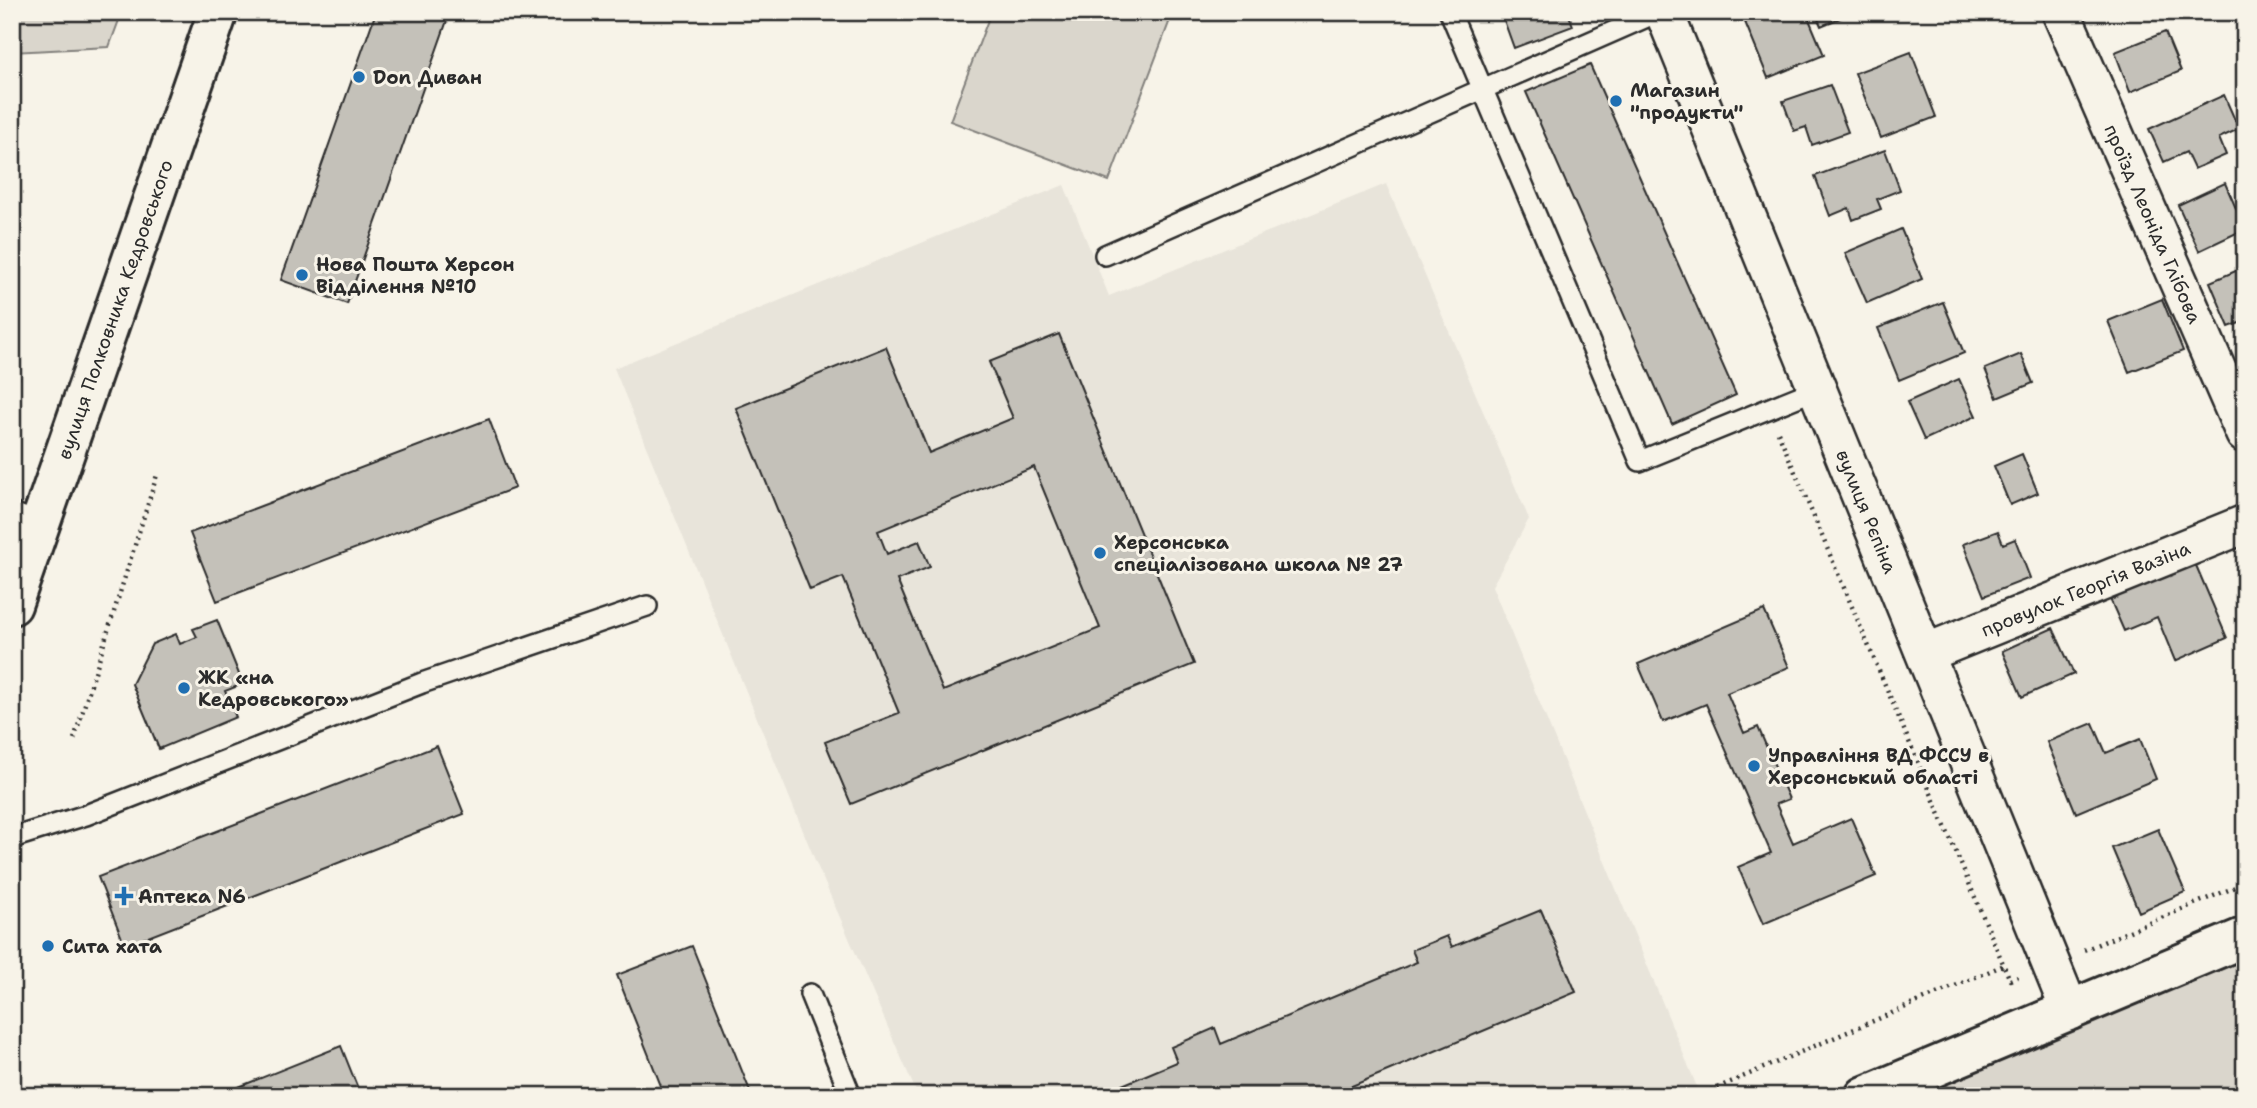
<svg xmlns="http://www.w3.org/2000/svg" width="2257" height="1108" font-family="'Shantell Sans',sans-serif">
  <rect width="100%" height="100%" fill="#f7f3e8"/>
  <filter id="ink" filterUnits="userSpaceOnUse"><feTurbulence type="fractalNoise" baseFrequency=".0143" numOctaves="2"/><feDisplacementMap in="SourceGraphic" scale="14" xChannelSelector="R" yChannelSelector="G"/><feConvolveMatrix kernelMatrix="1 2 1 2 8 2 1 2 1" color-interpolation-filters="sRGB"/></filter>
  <g filter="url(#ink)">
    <path fill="#e8e4da" d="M1386 184 1529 519 1492 586 1697 1087 1676 1096H918L817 865 614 368 1064 185 1109 296Z"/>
    <path fill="#dad6cc" stroke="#82807c" stroke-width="2" d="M12 12H122L109 47 12 52Z
      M991 12H1173L1109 181 950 121Z
      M2245 955V1096H1909Z"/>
    <path fill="#c4c1b9" stroke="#2b2b2b" stroke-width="2" fill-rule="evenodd" d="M376 12H450L347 304 281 280Z
      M1501 12H1568L1573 26 1514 48Z
      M1769 12H1806L1824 55 1768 78 1745 22Z
      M1815 12H1849L1850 14 1821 26Z
      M2165 32 2181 71 2130 92 2115 52Z
      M1911 52 1936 117 1881 138 1855 73Z
      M1590 65 1736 395 1672 424 1526 92Z
      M1830 85 1848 132 1812 145 1806 127 1794 131 1783 101Z
      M2224 95 2239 129 2219 138 2226 155 2194 169 2186 152 2164 162 2149 129Z
      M1885 150 1900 190 1877 199 1881 209 1853 220 1849 208 1830 216 1815 176Z
      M2225 183 2245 229 2199 251 2178 205Z
      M1901 229 1922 279 1867 303 1845 253Z
      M2245 267V321L2229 327 2210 282Z
      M2162 299 2183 351 2129 372 2108 321Z
      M1943 302 1964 353 1899 380 1878 328Z
      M1059 334 1194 664 851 804 825 742 899 713 843 577 810 590 736 408 886 347 929 453 1013 418 989 362ZM1034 467 1100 628 943 691 897 580 930 567 919 541 887 554 878 531Z
      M2021 354 2033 383 1997 398 1985 369Z
      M12 374 19 378 12 390Z
      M1959 379 1976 416 1924 440 1907 402Z
      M489 419 515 488 217 601 190 533Z
      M2022 454 2038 493 2010 505 1994 466Z
      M1998 531 2003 544 2015 539 2030 578 1984 596 1963 544Z
      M2195 563 2227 638 2175 661 2157 617 2124 631 2110 599Z
      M1764 610 1789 667 1727 693 1744 733 1758 727 1789 799 1776 804 1793 843 1851 818 1876 876 1763 924 1738 867 1771 853 1706 704 1663 722 1638 664Z
      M217 620 243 684 225 691 236 717 159 749 132 684 152 644 176 634 180 644 197 637 193 629Z
      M2053 628 2074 674 2022 697 2002 651Z
      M2093 723 2106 753 2140 739 2156 779 2076 813 2047 742Z
      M437 746 464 814 125 946 98 877Z
      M2158 829 2185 892 2139 912 2112 848Z
      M1541 910 1576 992 1328 1096H1096L1177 1062 1171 1047 1215 1028 1221 1044 1417 962 1412 950 1447 936 1452 947Z
      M692 946 752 1096H665L617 975Z
      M341 1046 361 1096H216Z"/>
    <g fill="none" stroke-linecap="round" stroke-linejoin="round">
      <g stroke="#2b2b2b" stroke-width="24">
        <path id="lane" d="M1450 12 1640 461 1817 389
          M1105 255 1658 12
          M12 513 40 523
          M12 838 86 815 422 683 647 606
          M810 994 851 1096"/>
      </g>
      <g stroke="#2b2b2b" stroke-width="42">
        <g id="street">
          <path id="s1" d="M1664 12 2070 1011"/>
          <path id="s2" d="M2061 12 2245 434"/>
          <path id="s3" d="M1926 653 2245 524"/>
        </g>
      </g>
      <g stroke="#2b2b2b" stroke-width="44">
        <g id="secondary">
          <path id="s4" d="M12 605 218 12"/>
          <path d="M1865 1096 2245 937"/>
        </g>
      </g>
      <path stroke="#2b2b2b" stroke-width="4.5" stroke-dasharray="2 5" stroke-linecap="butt" d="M1778 432 2010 980 2018 977
        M74 739 157 475
        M2084 950 2245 883
        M1698 1096 2004 965"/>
      <use href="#lane" stroke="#f7f3e8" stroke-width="19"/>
      <use href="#street" stroke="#f7f3e8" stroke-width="37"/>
      <use href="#secondary" stroke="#f7f3e8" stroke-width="38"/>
    </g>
  </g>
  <g fill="#1f6fb2" stroke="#f7f3e8" stroke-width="2.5">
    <circle cx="359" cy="77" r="7"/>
    <circle cx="1616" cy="101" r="7"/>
    <circle cx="302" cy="275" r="7"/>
    <circle cx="1100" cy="553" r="7"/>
    <circle cx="184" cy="688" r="7"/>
    <circle cx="1754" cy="766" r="7"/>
    <path d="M120.5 885.5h7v7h7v7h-7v7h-7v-7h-7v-7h7z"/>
    <circle cx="48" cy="946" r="7"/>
  </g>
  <g text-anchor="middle" stroke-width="6" stroke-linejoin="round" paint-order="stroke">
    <g font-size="19" font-weight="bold" fill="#2b2b2b" stroke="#f7f3e8" text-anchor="start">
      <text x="373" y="84">Don Диван</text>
      <text x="1630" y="97">Магазин<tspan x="1630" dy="22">"продукти"</tspan></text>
      <text x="316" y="271">Нова Пошта Херсон<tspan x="316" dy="22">Відділення №10</tspan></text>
      <text x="1114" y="549">Херсонська<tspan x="1114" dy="22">спеціалізована школа № 27</tspan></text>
      <text x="198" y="684">ЖК «на<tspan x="198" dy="22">Кедровського»</tspan></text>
      <text x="1768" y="762">Управління ВД ФССУ в<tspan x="1768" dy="22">Херсонський області</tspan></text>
      <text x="138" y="903">Аптека N6</text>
      <text x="62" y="953">Сита хата</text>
    </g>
    <g font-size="19" fill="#2b2b2b" stroke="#f7f3e8">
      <text dy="7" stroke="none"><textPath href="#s2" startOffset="231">проїзд Леоніда Глібова</textPath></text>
      <text dy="7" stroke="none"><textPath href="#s4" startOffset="313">вулиця Полковника Кедровського</textPath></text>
      <text dy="7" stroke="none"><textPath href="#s1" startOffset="539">вулиця Рєпіна</textPath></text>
      <text dy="7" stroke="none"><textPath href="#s3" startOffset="172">провулок Георгія Вазіна</textPath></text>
    </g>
  </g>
  <rect width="2257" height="1108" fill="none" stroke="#f7f3e8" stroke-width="42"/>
  <rect x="21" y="21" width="2215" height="1066" fill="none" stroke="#2b2b2b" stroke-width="2.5" filter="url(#ink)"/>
</svg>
